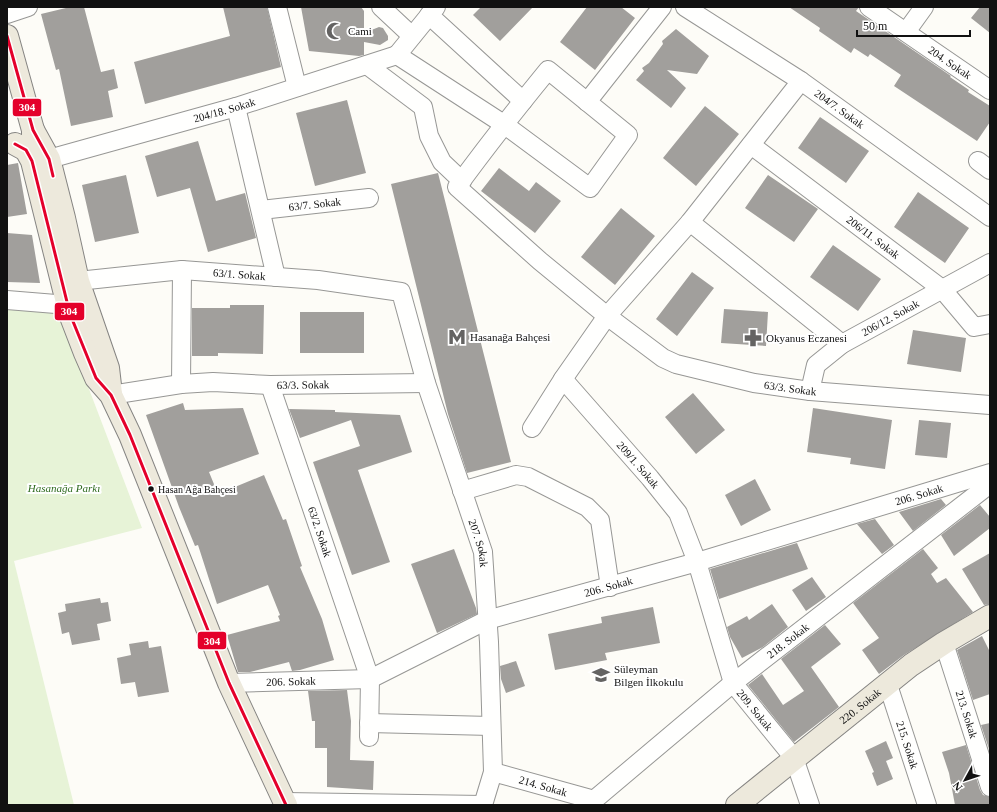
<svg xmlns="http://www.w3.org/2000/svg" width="997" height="812" font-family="Georgia,serif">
  <rect width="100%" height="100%" fill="#fdfcf7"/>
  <path fill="#e7f3d7" d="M7 309 60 313 142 528 14 561 74 805H7Z"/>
  <path fill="#a19f9c" d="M70 7H84L101 72 114 69 118 88 108 91 113 117 71 126 59 69 56 70 41 14Z
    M223 7H267L281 67 145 104 134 62 230 36Z
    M301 7H361L364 11V33L379 27 383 28 388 36V40L380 45 364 42V55L359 56 309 51Z
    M481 7H533L500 41 473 15Z
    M587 7H621L635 18 595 70 560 42Z
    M789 7H859L856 11 951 76 950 77 969 90 968 92 990 106V122L977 141 894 86 901 75 870 54 868 57 854 48 851 53 819 31 820 28Z
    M980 7H990V33L971 18Z
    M676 29 709 56 697 74 667 70 686 88 671 108 636 80 644 71 642 68 649 63 663 44 662 41Z
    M347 100 366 173 315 186 296 113Z
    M705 106 739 134 696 186 663 158Z
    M820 117 869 151 846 183 798 148Z
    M198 141 216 201 245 193 256 238 208 252 190 188 157 197 145 156Z
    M18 163 27 214 7 217V165Z
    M499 168 529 191 536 182 561 201 535 233 481 191Z
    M438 173 511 462 467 473 448 414 391 184Z
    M126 175 139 233 95 242 82 185Z
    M768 175 818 209 794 242 745 208Z
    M918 192 969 228 945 263 894 227Z
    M621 208 655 236 615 285 581 257Z
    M7 233 32 235 40 283 7 282Z
    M833 245 881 279 858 311 810 277Z
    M692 272 714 288 677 336 656 319Z
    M230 305H264L263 354 218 353V356H192V308H230Z
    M724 309 768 312 766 346 721 343Z
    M300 312H364V353H300Z
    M913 330 966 338 961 372 907 364Z
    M693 393 725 430 696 454 665 417Z
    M183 403 185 410 243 408 259 454 209 472 218 494 264 475 283 520 286 519 302 566 300 567 322 619 334 660 300 670 292 671 289 662 250 672H238L227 635 280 621 278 616 280 615 268 585 217 604 198 545 195 546 179 507 146 415Z
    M813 408 892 420 885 469 850 464 851 458 807 452Z
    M289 409 335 410V412L400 415 412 452 358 470 390 562 352 575 313 462 360 446 351 420 300 438Z
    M919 420 951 423 947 458 915 455Z
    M755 479 771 510 741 526 725 495Z
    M941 499 946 505 913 531 899 512Z
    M980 505 990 517V528L954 556 941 535Z
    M875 519 894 545 882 554 857 524Z
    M797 543 808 569 719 599 710 569Z
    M454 549 476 608 477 614 437 633 411 564Z
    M923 549 938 568 931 574 937 583 946 578 973 612 904 655 879 674 862 650 879 638 853 603Z
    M990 553V604L984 605 962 569Z
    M812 577 826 597 806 611 792 590Z
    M100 598 101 603 108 602 111 621 97 624 100 640 72 645 69 632 62 634 58 613 66 611 65 604Z
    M772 604 788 627 763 647 742 658 730 637 727 627 747 616 749 620Z
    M653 607 660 643 605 653 607 660 555 670 548 634 602 623 601 617Z
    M825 625 841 644 811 667 839 707 794 742 748 685 762 674 783 705 804 691 781 659Z
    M982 636 990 652V694L973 700 957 650Z
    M148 641 149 648 161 646 169 692 138 697 135 682 121 684 117 658 131 655 129 644Z
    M516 661 525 686 506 693 501 679 500 666Z
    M347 690 351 721 350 760 374 761 373 790 327 787V748H315V721H312L308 691Z
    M990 723V752L981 725Z
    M886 741 893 758 886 761 893 779 877 786 872 773 874 772 865 751Z
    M966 745 980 790 983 795 990 797V805H955L949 773 942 752Z"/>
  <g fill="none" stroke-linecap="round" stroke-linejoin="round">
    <g stroke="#979795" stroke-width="20">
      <g id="minor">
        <path d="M277 7 297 87"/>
        <path d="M381 7 412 36"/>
        <path id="s1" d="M685 7 801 81 990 217"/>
        <path id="s2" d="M869 7 990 90"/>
        <path d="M7 14 28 7"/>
        <path d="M429 15 523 101"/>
        <path d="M906 32 924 7"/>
        <path id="s3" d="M397 55 505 125 590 188 628 135 548 70C517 108 486 147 457 187L540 261 607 316 663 358 676 364 754 383 810 391 990 405"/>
        <path d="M397 55 436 7"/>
        <path d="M367 65 423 107 429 136 442 162 462 181"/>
        <path d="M587 102 662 7"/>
        <path d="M236 107 276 277"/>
        <path id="s4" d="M751 145 942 289 974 327 990 324"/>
        <path id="s5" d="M49 159 236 107 397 55"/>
        <path d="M978 161 990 170"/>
        <path id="s6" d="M261 210 369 198"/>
        <path d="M690 222 842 344"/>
        <path id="s7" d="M78 281 182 270 318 280 401 292 426 383 483 552 489 642 493 772 483 805"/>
        <path d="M7 300 68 305"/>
        <path id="s8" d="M563 379 650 478 678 513 697 562 733 683 794 758 810 805"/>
        <path d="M181 384 182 270"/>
        <path id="s9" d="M270 385 370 679 369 737"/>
        <path id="s10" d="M810 391 816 365 842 344 990 263"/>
        <path id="s11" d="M111 395 181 384 213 382 270 385 426 383"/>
        <path d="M532 428 563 379 607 316 690 222 801 81"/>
        <path d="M462 491 516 475 528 477 587 507 600 520 610 587"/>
        <path id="s12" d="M944 643 990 787"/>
        <path id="s13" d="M229 683 370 679 487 620 697 562 990 473"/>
        <path id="s14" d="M888 685 927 805"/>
        <path d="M369 723 491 726"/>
        <path id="s15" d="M493 772 594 800"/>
        <path d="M285 802 483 805"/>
        <path id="s16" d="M593 805 594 800 733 683 990 484"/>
      </g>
    </g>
    <g stroke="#858482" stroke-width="24">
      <g id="major">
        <path d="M7 36 33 130V145"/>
        <path d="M33 130 49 159 64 218 78 281 108 368 111 394"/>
        <path d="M15 144 26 150 32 161 70 314 85 353 96 378 111 395 130 435 229 683 286 805"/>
        <path id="s17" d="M737 805 911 665 944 643 990 616"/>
      </g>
    </g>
    <use href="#minor" stroke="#fffffe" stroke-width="18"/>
    <use href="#major" stroke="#ede9dc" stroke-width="22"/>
    <g stroke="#fff" stroke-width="6">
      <path id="bus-1" d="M7 36 33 130 49 159 53 176
        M15 144 26 150 32 161 70 314 96 378 111 395 130 435 229 683 286 805"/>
    </g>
    <use href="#bus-1" stroke="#e4002b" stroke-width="3"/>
  </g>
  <defs>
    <g id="mosque-bare" transform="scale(1.38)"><path d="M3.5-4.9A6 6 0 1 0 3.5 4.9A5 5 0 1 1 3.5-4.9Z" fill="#646362" stroke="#fff" stroke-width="2.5" paint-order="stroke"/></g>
    <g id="metro-bare" transform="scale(1.38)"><path d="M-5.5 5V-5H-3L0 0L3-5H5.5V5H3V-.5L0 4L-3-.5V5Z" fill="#646362" stroke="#fff" stroke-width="2.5" paint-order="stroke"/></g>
    <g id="pharmacy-bare" transform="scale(1.38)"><path d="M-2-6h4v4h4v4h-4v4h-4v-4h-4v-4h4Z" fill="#646362" stroke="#fff" stroke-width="2.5" paint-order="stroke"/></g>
    <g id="school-bare" transform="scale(1.38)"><path d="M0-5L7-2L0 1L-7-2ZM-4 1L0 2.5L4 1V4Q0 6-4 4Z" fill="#646362" stroke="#fff" stroke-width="2.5" paint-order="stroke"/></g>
  </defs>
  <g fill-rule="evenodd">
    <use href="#mosque-bare" x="335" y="31"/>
    <use href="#metro-bare" x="457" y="337"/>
    <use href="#pharmacy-bare" x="753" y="338"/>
    <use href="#school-bare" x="601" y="675"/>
  </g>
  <circle fill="#111" stroke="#fff" stroke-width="1.5" cx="151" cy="489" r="3.5"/>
  <g text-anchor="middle" stroke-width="4" stroke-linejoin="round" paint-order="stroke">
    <g font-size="10" fill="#111" stroke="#fff" text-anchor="start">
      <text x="158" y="493">Hasan Ağa Bahçesi</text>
    </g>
    <g font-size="11" fill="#111" stroke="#fff" text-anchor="start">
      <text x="348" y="35">Cami</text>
      <text x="470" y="341">Hasanağa Bahçesi</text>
      <text x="766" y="342">Okyanus Eczanesi</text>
      <text x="614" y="673">Süleyman<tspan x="614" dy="13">Bilgen İlkokulu</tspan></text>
    </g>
    <g font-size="11" fill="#111" stroke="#fff">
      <text dy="4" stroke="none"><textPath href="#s2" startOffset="98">204. Sokak</textPath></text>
      <text dy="4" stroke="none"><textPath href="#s1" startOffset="185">204/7. Sokak</textPath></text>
      <text dy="4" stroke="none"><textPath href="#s5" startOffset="182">204/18. Sokak</textPath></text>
      <text dy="4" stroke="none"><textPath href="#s6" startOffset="54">63/7. Sokak</textPath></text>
      <text dy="4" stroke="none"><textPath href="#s4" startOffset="153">206/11. Sokak</textPath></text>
      <text dy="4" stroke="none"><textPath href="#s7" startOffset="162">63/1. Sokak</textPath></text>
      <text dy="4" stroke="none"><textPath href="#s10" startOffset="115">206/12. Sokak</textPath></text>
      <text dy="4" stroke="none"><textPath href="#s11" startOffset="193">63/3. Sokak</textPath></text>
      <text dy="4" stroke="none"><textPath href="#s3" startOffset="950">63/3. Sokak</textPath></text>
      <text dy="4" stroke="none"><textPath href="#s8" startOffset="114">209/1. Sokak</textPath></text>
      <text dy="4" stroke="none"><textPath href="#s13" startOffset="722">206. Sokak</textPath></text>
      <text dy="4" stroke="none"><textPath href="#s9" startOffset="155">63/2. Sokak</textPath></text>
      <text dy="4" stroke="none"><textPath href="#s7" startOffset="588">207. Sokak</textPath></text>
      <text dy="4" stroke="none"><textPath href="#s13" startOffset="398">206. Sokak</textPath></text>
      <text dy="4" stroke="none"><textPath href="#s16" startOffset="256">218. Sokak</textPath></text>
      <text dy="4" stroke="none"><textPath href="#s13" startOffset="62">206. Sokak</textPath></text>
      <text dy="4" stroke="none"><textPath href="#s17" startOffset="158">220. Sokak</textPath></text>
      <text dy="4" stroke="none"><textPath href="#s8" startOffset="390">209. Sokak</textPath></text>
      <text dy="4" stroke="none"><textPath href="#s12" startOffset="75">213. Sokak</textPath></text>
      <text dy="4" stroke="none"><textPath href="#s14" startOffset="63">215. Sokak</textPath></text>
      <text dy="4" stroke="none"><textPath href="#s15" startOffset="52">214. Sokak</textPath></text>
    </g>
    <g font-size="11" font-style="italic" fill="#2f6b1f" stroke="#fff">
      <text x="64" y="492">Hasanağa Parkı</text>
    </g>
  </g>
  <g stroke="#fff" stroke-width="1.5">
    <rect x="12" y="98" width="30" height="19" rx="4" fill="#e4002b"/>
    <rect x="54" y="302" width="31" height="19" rx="4" fill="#e4002b"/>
    <rect x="197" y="631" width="30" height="19" rx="4" fill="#e4002b"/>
  </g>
  <g font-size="11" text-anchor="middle" font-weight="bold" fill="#fff">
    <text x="27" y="111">304</text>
    <text x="69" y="315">304</text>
    <text x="212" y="645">304</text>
  </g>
  <rect width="997" height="812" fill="none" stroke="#111111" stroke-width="16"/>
  <g transform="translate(965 780) rotate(230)" stroke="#ffffff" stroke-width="3" paint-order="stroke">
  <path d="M0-3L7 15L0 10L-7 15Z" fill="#111111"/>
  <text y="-6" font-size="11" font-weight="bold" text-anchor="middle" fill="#111111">N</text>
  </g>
  <path d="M857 30v6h113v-6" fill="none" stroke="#111111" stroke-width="2"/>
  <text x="863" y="30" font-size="12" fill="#111111" stroke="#ffffff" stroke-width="3" paint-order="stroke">50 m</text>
</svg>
